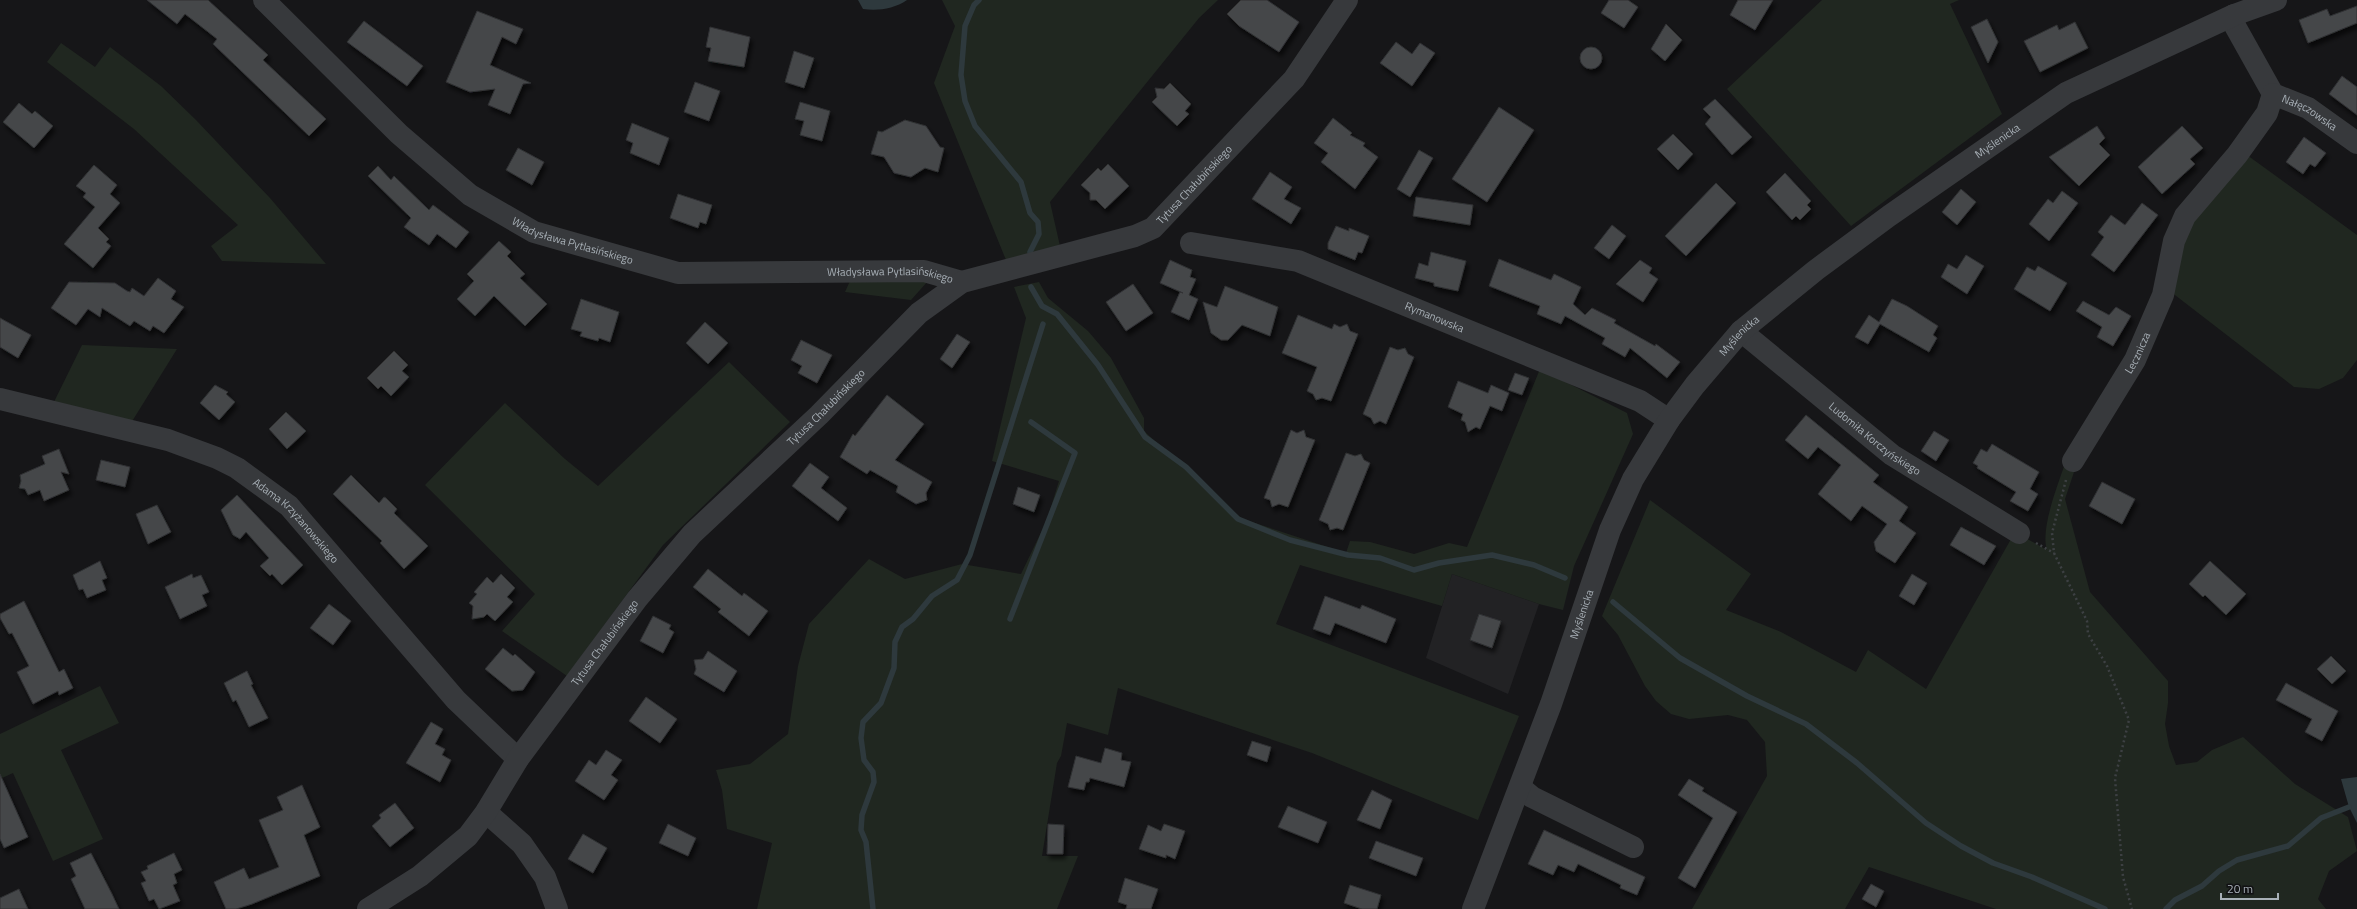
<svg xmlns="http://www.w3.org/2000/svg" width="2357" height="909" font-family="'Titillium Web',sans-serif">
  <defs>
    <filter id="shadow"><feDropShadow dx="2.5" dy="4.5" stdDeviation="2" flood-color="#0009"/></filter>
  </defs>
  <rect width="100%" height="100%" fill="#161618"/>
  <path fill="#222224" d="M1452 574 1539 604 1508 694 1426 658Z"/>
  <path fill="#202720" d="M942 0H1218L1199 18 1050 202 1060 246 1006 260 934 83 955 26Z
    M1822 0H1959L1950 4 2002 114 1851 226 1727 89Z
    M61 43 95 67 110 47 161 86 196 120 270 198 326 264 222 261 211 246 238 225 134 129 47 62Z
    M2247 155 2357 235V360L2343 378 2319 389 2294 387 2171 292 2189 222Z
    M850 281H928L911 300 845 292Z
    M1039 282 1048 298 1088 331 1111 358 1144 418V431L1213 495 1243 519 1346 553 1350 541 1370 542 1414 554 1449 543 1467 547 1540 369 1627 413 1633 434 1574 566 1563 610 1539 604 1452 574 1442 606 1300 565 1276 624 1519 716 1478 820 1312 753 1118 688 1108 735 1067 723 1061 756 1057 763 1042 856H1078L1057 909H757L772 843 727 829 722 790 716 770 750 764 788 734 798 666 809 624 869 559 905 579 962 564 1021 574 1047 520 1059 481 992 461 1026 318 1014 287Z
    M82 345 177 349 131 423 51 408Z
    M729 362 790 422 663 545 567 676 502 631 535 594 425 485 505 403 565 459 598 486Z
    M2066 461 2076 466 2065 499 2090 592 2168 681V703L2165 724 2169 746 2176 765 2197 762 2212 750 2243 737 2295 784 2348 817 2357 851 2329 871 2318 899 2326 909H1996L1869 867 1845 909H1692L1767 776 1765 742 1747 720 1728 715 1689 719 1671 714 1656 701 1645 686 1618 635 1602 616 1650 500 1751 574 1726 610 1781 632 1856 672 1868 650 1926 689 2015 532 2047 550C2040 529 2058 484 2066 461Z
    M100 686 119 723 61 750 103 839 53 861 13 773 0 779V734Z"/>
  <path fill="#2e393d" d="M858 0H907C894 9 878 11 863 9Z
    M2357 777V823L2349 807 2341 779Z"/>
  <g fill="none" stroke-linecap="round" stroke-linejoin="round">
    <path stroke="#2e393d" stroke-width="5.5" d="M979 0 974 5 965 26 961 75 965 101 975 126 1021 182 1030 213 1038 222 1039 234 1030 252
      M1031 287 1042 306 1057 314 1098 365 1145 437 1186 467 1238 519 1290 540 1348 555 1380 558 1414 570 1439 563 1492 555 1534 565 1565 578
      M1613 602 1680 658 1747 696 1806 724 1857 763 1926 823 1961 846 1993 863 2032 877 2105 909
      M1010 619 1075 453 1031 422
      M873 909 866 842 861 830 862 815 874 782 873 772 864 760 861 738 863 722 881 703 894 668 895 642 902 627 913 619 932 596 957 580 970 555 1043 324
      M2166 909 2175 900 2202 886 2219 871 2237 860 2288 846 2321 818 2349 807"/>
  </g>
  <path fill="#45474a" stroke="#303133" filter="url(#shadow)" d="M147 0H208L268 55 263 60 326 119 309 136 213 44 217 39 185 14 177 24Z
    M1241 0H1267L1299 22 1279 52 1239 26 1227 14Z
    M1609 0H1628L1638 7 1624 28 1601 13Z
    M1738 0H1773L1755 30 1730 15Z
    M2357 6V23L2308 43 2299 20 2327 9 2330 16Z
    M477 11 523 29 516 44 502 37 490 65 531 83 523 84 510 114 488 105 495 89 470 92 446 82Z
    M1987 19 1998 42 1988 63 1971 27Z
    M364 21 423 66 407 86 347 42Z
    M2075 22 2088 48 2040 72 2024 41 2057 25 2059 30Z
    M1666 24 1682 40 1665 61 1651 49Z
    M710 27 750 37 744 67 708 61 711 48 706 47Z
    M1396 42 1412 54 1420 43 1435 53 1412 86 1380 63Z
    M1580 58a11 11 0 1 1 22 0a11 11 0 1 1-22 0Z
    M794 51 814 58 804 88 785 82Z
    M2342 76 2357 87V115L2329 94Z
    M695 82 720 91 709 121 684 112Z
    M1170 83 1191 104 1185 111 1189 114 1177 126 1152 102 1157 97 1155 88 1164 89Z
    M1715 99 1752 137 1732 155 1705 124 1711 117 1703 109Z
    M800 102 830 111 822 141 800 135 804 121 795 119Z
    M19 103 32 114 35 111 53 126 34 148 3 122Z
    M1499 107 1534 130 1487 202 1452 179Z
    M1333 118 1352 133 1350 135 1365 143 1363 146 1378 157 1355 189 1321 162 1328 153 1314 143Z
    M905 120 926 126 940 147 944 148 938 172 925 168 911 177 894 173 884 157 871 154 878 131 882 132Z
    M632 123 669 138 659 165 630 153 633 143 626 140Z
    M2097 126 2105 138 2099 144 2110 155 2079 186 2049 157Z
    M2182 126 2203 148 2190 159 2195 164 2162 194 2138 167Z
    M1673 134 1693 154 1678 170 1657 149Z
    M2304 137 2326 153 2315 167 2310 164 2303 174 2286 162Z
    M518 148 544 162 532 185 506 170Z
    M1419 150 1433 158 1410 197 1397 189Z
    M1108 164 1129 186 1105 209 1096 200H1090V193L1081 185 1098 168 1101 171Z
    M94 165 117 185 110 194 120 203 98 228 109 239 106 242 111 246 93 268 64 244 95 207 83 197 86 193 76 186Z
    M378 166 391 180 394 176 429 210 433 205 469 232 456 248 437 234 429 245 404 227 411 218 368 176Z
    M1270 172 1292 187 1284 199 1301 208 1291 224 1252 199Z
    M1785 173 1811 201 1807 205 1811 209 1800 220 1796 216 1792 220 1766 192Z
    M1716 183 1736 203 1686 256 1665 236Z
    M1961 189 1976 202 1957 225 1942 212Z
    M2062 191 2078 203 2049 241 2029 224 2048 199 2053 203Z
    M678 194 712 205 706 224 700 222 698 228 670 218Z
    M1416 197 1473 205 1470 225 1413 216Z
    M2142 203 2158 215 2114 272 2091 255 2104 237 2098 232 2111 215 2125 225Z
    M1612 225 1626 236 1609 259 1594 248Z
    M1336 226 1349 231V228L1369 236 1362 253 1358 252 1355 260 1328 249V243Z
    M499 241 511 252 507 256 525 274 520 278 547 304 525 326 494 296 475 316 457 299 474 281 467 274Z
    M1431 252 1466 261 1458 291 1434 286V283L1415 278 1419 263 1428 266Z
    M1966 255 1984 266 1967 294 1941 277 1948 264 1957 269Z
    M1499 259 1551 280 1554 274 1581 287 1573 304 1585 315 1592 308 1616 320 1614 323 1655 346 1656 344 1680 362 1667 378 1630 348 1625 357 1602 344 1605 338 1565 316 1561 324 1537 314 1540 306 1489 286Z
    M1170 260 1192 270 1190 277 1196 279 1189 295 1198 299 1189 320 1171 312 1180 292 1183 293 1160 283Z
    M1640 260 1652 268 1649 273 1658 279 1643 302 1616 284Z
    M2038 266 2067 283 2050 311 2014 289 2027 267 2035 271Z
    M158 278 176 291 171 299 184 307 164 333 153 326 150 331 134 321 130 326 102 308 100 317 88 309 76 325 51 308 69 282 115 283 127 291 130 292 132 288 144 296Z
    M1133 284 1153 313 1126 331 1106 302Z
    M1225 286 1278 307 1270 336 1242 325 1228 340H1221L1211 333 1203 302 1217 307Z
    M581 299 619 312 610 342 599 338 598 341 580 336 582 332 571 329Z
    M1892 299 1907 306 1938 326 1933 335 1937 338 1929 352 1880 324 1868 344 1855 337 1869 315 1879 322Z
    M2083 301 2109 315 2116 307 2131 316 2113 346 2097 337 2102 327 2076 311Z
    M1298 315 1332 329 1334 324 1340 327 1347 324 1350 331 1358 334 1331 401 1322 398 1316 400 1313 394 1307 391 1317 367 1282 353Z
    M0 318 31 335 18 358 0 347Z
    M705 322 728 343 708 364 686 343Z
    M957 334 970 342 952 368 940 359Z
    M801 340 832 355 817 383 798 373 802 366 791 360Z
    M1390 347 1398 350 1405 348 1408 354 1414 357 1386 424 1380 421 1374 424 1371 418 1363 414Z
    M394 351 408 365 402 371 409 377 391 396 381 386 378 389 367 378Z
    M1515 373 1529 378 1522 395 1508 390Z
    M1458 381 1488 393 1491 385 1509 393 1502 411 1490 406 1480 429 1476 427 1468 432 1465 422 1461 420 1463 414 1448 407Z
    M215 385 228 392 226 394 235 402 219 420 200 403Z
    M887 395 924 424 895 460 932 482 926 493 927 500 916 504 896 492 898 486 870 470 867 474 840 457 853 434 855 436Z
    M286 412 306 431 287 449 269 429Z
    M1806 415 1879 475 1873 482 1908 507 1899 521 1916 533 1895 563 1876 551 1874 542 1887 524 1862 506 1851 521 1818 494 1841 465 1818 447 1808 459 1785 440Z
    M1291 430 1297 433 1304 430 1306 437 1315 440 1288 507 1279 504 1272 507 1270 500 1264 498Z
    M1934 431 1949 440 1936 461 1921 451Z
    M1992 444 2039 472 2030 489 2038 494 2028 511 2010 501 2016 492 1977 468 1978 466 1973 463 1981 449 1987 452Z
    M59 449 69 474 61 472 69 490 44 501 40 490 28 495 25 489 19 488 21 481 20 475 45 464 42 456Z
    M1346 453 1355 456 1361 454 1364 460 1370 463 1343 530 1337 528 1330 530 1328 524 1319 520Z
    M101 460 130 467 125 487 96 480Z
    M810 463 829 477 821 488 847 508 838 521 792 486Z
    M351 475 379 503 384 497 386 498 397 509 394 513 428 546 404 569 380 543 382 541 333 494Z
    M2102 482 2135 499 2122 524 2089 506Z
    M1018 487 1040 495 1034 512 1013 504Z
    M237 495 303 565 282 585 272 574 270 576 260 566 269 558 246 532 240 539 233 535 221 510Z
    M157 505 171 532 148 544 136 514Z
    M1961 527 1996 546 1984 565 1950 545Z
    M100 561 107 578 102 580 106 590 87 598 83 589 79 590 73 575Z
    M2210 561 2246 594 2226 615 2205 595 2203 597 2189 584Z
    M708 569 742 596 744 593 768 611 749 636 718 612 721 609 693 587Z
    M192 574 193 578 201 575 209 592 202 595 207 606 180 619 165 587Z
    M501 574 515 588 507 597 513 602 495 621 487 614 484 617 472 619 473 606 469 603 477 594 474 592 487 577 493 583Z
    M1912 574 1927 583 1914 605 1899 596Z
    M1325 596 1360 609 1362 605 1396 619 1386 643 1335 623 1330 635 1313 629Z
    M24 601 59 672 64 669 73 688 59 695 58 691 33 704 17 672 29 666 12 633 9 634 0 618V614Z
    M329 604 351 621 333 645 310 628Z
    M1479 614 1501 621 1492 648 1470 640Z
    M653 616 671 625 669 629 674 632 663 653 640 641Z
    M503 648 513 656 515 654 535 672 523 690 512 691 485 669Z
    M708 651 737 671 724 692 694 674 696 669 694 660 703 659Z
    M2331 656 2346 671 2332 684 2317 669Z
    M247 671 253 684 251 685 268 718 249 727 236 700 233 702 224 683Z
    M2286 683 2338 711 2322 741 2305 732 2312 719 2276 700Z
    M646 697 677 719 660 743 629 721Z
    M431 722 443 729 435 744 445 749 442 755 451 760 440 782 406 763Z
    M1252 741 1271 747 1267 762 1247 755Z
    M1105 748 1122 753 1121 760 1131 762 1124 787 1090 778 1089 782H1086L1084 790 1068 787 1076 756 1101 763Z
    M606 750 622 760 611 775 618 780 604 800 575 781 589 760 596 765Z
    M0 774 28 837 4 848 0 839Z
    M1689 779 1704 788 1702 791 1737 812 1695 888 1678 878 1713 818 1678 795Z
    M302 785 320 827 304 835 320 876 252 904 236 909H226L214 882 244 868 249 879 279 867 259 820 283 810 277 797Z
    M1372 790 1392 800 1380 829 1357 820Z
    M395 803 414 828 390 847 372 826 381 818 379 815Z
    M1288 806 1327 822 1318 843 1278 827Z
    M668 824 696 838 688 856 659 843Z
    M1048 824 1064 825 1063 854H1047Z
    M1164 824 1185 831 1175 859 1166 855V858L1139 849 1148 825 1161 831Z
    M1544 830 1645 877 1637 895 1620 888 1621 885 1578 864 1574 872 1558 865 1553 875 1528 864Z
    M583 834 607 848 593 873 568 859Z
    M1376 841 1423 858 1416 876 1369 858Z
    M91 853 112 894 119 909H85L71 879 76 876 70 863Z
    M174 853 182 870 174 874 177 883 173 885 180 901 159 909 154 899 149 901 141 883 146 881 141 872 148 869 147 866Z
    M1125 878 1158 889 1151 909H1126L1127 905 1118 902Z
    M1871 884 1884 891 1876 907 1862 899Z
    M1350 885 1381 895 1377 909H1362L1344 903Z
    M19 889 28 909H0V898Z"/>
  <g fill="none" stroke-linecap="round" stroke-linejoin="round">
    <path stroke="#3d4043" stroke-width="2.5" stroke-dasharray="2 3" stroke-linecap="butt" d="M2066 480 2052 533 2054 553 2087 621 2088 634 2107 666 2129 720 2115 778 2123 877 2132 909
      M2036 543 2054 553"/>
    <g stroke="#37393c" stroke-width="22">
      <path id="s1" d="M264 0 399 134 470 195 534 232 678 273 924 271 962 282"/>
      <path id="s2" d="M2234 15 2235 26 2273 94 2308 108 2357 143"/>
      <path id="s3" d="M1191 243 1298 261 1640 401 1669 420"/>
      <path id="s4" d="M1741 331 1892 455 2019 533"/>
      <path id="s5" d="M0 399 168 440 217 458 237 468 289 506 456 700 518 759"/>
      <path id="s6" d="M2073 461 2135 360 2163 295 2174 241 2185 216 2237 155 2267 113 2273 94"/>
      <path d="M1520 787 1532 797 1633 847"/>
      <path d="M486 812 522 844 545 877 557 909"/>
      <path id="s7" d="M368 909 420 876 468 836 486 812 518 759 637 599 692 534 819 415 919 313 962 282 1135 236 1153 228 1294 79 1347 0"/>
      <path id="s8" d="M1473 909 1551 704 1610 530 1633 479 1669 420 1695 385 1741 331 1816 270 1889 216 2066 93 2234 15 2276 0"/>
    </g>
  </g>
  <g text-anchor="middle" stroke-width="3.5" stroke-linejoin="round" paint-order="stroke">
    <g font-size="11" fill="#a8b0b7" stroke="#111113">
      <text dy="4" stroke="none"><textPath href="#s2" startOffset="130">Nałęczowska</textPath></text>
      <text dy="4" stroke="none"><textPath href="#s8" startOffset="962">Myślenicka</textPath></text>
      <text dy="4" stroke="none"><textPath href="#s7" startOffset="1129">Tytusa Chałubińskiego</textPath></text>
      <text dy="4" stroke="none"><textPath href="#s1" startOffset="397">Władysława Pytlasińskiego</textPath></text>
      <text dy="4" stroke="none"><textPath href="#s1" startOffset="720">Władysława Pytlasińskiego</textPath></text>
      <text dy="4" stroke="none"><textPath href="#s3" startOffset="256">Rymanowska</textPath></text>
      <text dy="4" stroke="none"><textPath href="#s8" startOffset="638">Myślenicka</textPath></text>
      <text dy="4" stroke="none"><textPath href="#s6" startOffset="126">Lecznicza</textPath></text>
      <text dy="4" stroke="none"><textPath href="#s7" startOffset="685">Tytusa Chałubińskiego</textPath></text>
      <text dy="4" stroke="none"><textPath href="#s4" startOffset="172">Ludomiła Korczyńskiego</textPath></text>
      <text dy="4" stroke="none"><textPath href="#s5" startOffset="327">Adama Krzyżanowskiego</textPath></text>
      <text dy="4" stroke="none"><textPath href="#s8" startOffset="314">Myślenicka</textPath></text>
      <text dy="4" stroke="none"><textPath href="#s7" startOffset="361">Tytusa Chałubińskiego</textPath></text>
    </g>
  </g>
  <path d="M2221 893v6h57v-6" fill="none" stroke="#a8b0b7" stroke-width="2"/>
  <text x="2227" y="893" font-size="12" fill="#a8b0b7" stroke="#111113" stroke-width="3" paint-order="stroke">20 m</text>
</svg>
